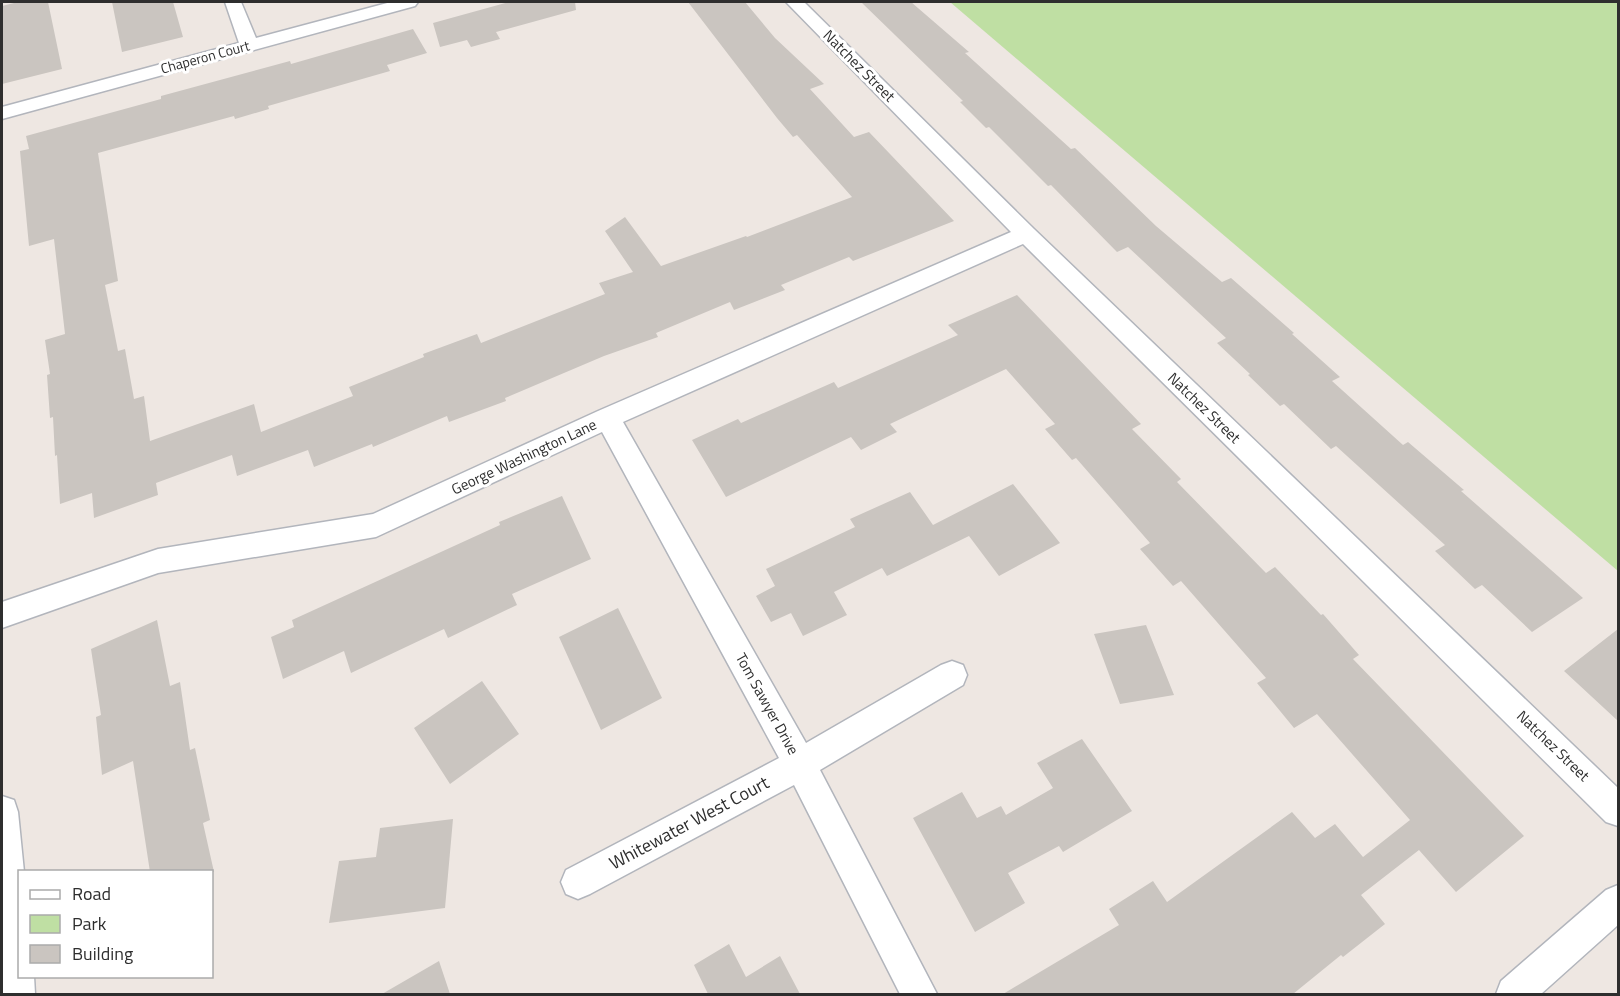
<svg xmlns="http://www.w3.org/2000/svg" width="1620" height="996" font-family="'Titillium Web',sans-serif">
  <rect width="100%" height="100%" fill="#eee7e2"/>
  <path fill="#bfdfa3" d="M950 2H1618V571Z"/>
  <path fill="#cac5c0" d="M18 2H48L62 69 2 84V6Z
    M112 2H173L183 37 122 52Z
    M509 2H575L576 10 496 32 500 39 471 47 467 40 440 47 433 23Z
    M688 2H745L775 38 824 84 810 89 854 137 869 132 954 221 853 261 849 257 781 285 785 290 734 310 730 302 656 333 658 337 604 356 505 398 506 401 449 422 447 416 373 447 372 444 314 467 308 450 237 476 232 455 156 483 158 495 94 518 92 493 60 504 57 455 55 456 53 417 50 418 47 375 50 374 45 340 65 334 54 239 29 246 20 151 29 149 26 136 161 99V96L290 61 291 64 413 29 427 53 387 65 390 71 268 106 269 109 235 119 234 116 98 153 118 281 105 285 118 351 125 349 134 399 144 396 150 441 254 404 261 432 353 396 349 387 424 357 423 354 477 334 481 343 605 294 599 283 633 272 605 231 625 217 661 266 746 236 747 237 852 197 797 135 793 137 777 118Z
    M861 2H911L969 52 965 53 1071 149 1075 148 1156 226 1222 282 1231 278 1294 333 1292 334 1340 377 1332 381 1403 445 1408 442 1464 490 1461 491 1583 598 1532 632 1482 585 1475 589 1435 551 1445 545 1336 446 1331 449 1284 404 1280 406 1248 375 1250 374 1217 343 1226 338 1128 247 1117 252 1051 185 1048 186 989 127 986 128 960 102 963 101Z
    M1017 295 1141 424 1132 429 1181 479 1177 482 1266 573 1275 567 1321 615 1323 614 1359 655 1353 659 1524 836 1456 892 1419 850 1361 895 1385 924 1343 957 1341 955 1293 994H1003L1119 925 1109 909 1153 881 1167 902 1292 812 1315 838 1335 824 1363 857 1410 820 1317 714 1294 728 1257 683 1266 678 1181 581 1173 586 1140 549 1150 543 1076 458 1072 460 1045 429 1055 424 1006 369 890 424 897 432 861 450 851 437 726 497 692 440 738 419 741 423 834 382 838 388 958 335 948 325Z
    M1013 484 1060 543 999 576 969 536 887 576 882 568 834 592 847 615 803 636 791 613 771 622 756 596 775 586 766 569 855 527 850 519 910 492 933 525Z
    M562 496 591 559 512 594 517 605 448 638 444 629 351 673 344 651 283 679 271 637 294 627 292 620 500 525 499 522Z
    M618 608 662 698 601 730 559 637Z
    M157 620 170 686 180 682 190 750 195 748 210 820 203 823 214 872H150L133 761 102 775 96 717 101 715 91 649Z
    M1146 625 1174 695 1120 704 1094 634Z
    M1618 629V721L1564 671Z
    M482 681 519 734 450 784 414 728Z
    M1082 739 1132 811 1063 852 1059 846 1008 873 1025 903 975 932 913 818 962 792 977 818 1001 806 1006 815 1053 788 1037 763Z
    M453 819 445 908 329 923 339 861 376 857 380 828Z
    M729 944 746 977 780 956 800 994H708L694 965Z
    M439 961 450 994H382Z"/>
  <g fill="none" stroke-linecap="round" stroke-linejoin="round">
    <g stroke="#b2b5bc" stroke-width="3">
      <path id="street" d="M225 2H241L256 38 391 2H418L415 6 2 119V107L239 43Z
        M786 2H804L1034 229 1618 788V826L1606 822 1023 244 623 422 806 743 941 665 952 661 963 665 967 675 963 685 820 770 937 994H900L794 785 590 894 578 899 566 894 561 882 566 870 779 758 602 432 376 537 158 573 2 628V602L158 549 373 514 598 411 1011 232Z
        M2 796 14 800 18 812 24 872H20V976H34L35 994H2Z
        M1618 885V925L1541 994H1496L1501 981 1606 890Z"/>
    </g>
    <use href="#street" fill="#fff" fill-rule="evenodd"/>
  </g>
  <g text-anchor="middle" stroke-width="6" stroke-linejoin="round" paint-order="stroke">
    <g font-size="14" fill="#2e2e2e" stroke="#fff">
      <text transform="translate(205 57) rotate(-15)" y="5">Chaperon Court</text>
    </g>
    <g font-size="15" fill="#2e2e2e" stroke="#fff">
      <text transform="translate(859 66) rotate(45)" y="5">Natchez Street</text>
      <text transform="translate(1204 408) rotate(44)" y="5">Natchez Street</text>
      <text transform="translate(524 457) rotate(-25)" y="5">George Washington Lane</text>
      <text transform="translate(767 704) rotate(61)" y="5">Tom Sawyer Drive</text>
      <text transform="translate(1553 746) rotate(44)" y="5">Natchez Street</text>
    </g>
    <g font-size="18" fill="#2e2e2e" stroke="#fff">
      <text transform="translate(689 823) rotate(-28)" y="6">Whitewater West Court</text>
    </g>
  </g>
  <rect width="1620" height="996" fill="none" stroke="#2e2e2e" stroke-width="6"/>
  <rect x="18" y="870" width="195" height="108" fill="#ffffff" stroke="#ababab" stroke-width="1.5"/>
  <rect x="30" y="890" width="30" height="9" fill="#ffffff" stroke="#ababab" stroke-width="1.5"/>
  <text x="72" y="900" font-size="18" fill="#2e2e2e">Road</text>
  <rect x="30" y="915" width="30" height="18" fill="#bfdfa3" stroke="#ababab" stroke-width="1.5"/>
  <text x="72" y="930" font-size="18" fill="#2e2e2e">Park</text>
  <rect x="30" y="945" width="30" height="18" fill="#cac5c0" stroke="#ababab" stroke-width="1.5"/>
  <text x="72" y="960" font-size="18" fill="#2e2e2e">Building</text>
</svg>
